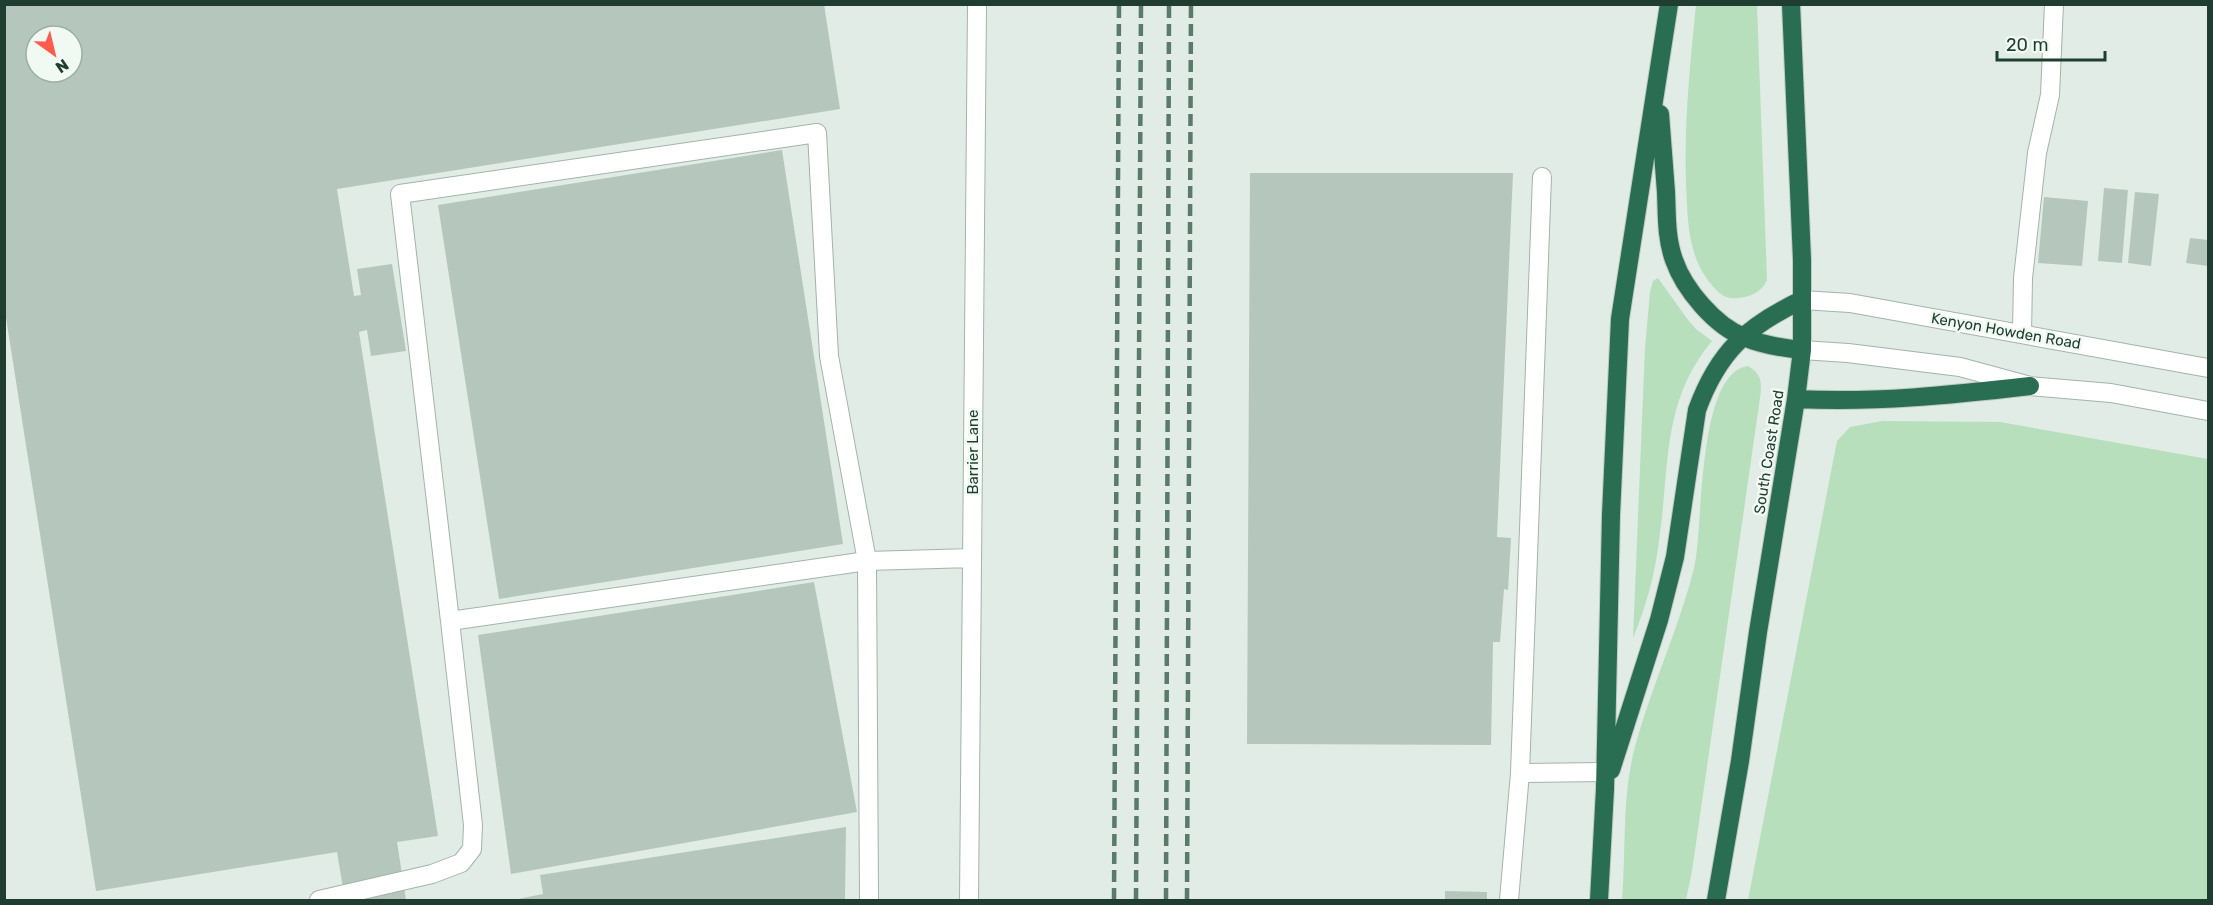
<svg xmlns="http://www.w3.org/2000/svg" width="2213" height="905" font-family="Rubik,sans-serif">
  <rect width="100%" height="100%" fill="#e0ece5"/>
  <path fill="#b7dfbb" d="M1696 5H1757L1767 280C1762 292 1750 297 1738 298 1726 300 1718 293 1711 284 1687 255 1688 220 1686 184 1684 123 1690 65 1696 5Z
    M1658 278 1688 320 1696 329 1712 341C1661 402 1670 467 1659 541 1655 574 1646 607 1633 638L1645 348 1650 292 1653 281Z
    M1748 366C1762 374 1762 383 1760 398L1692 871 1686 900H1622C1626 852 1622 802 1633 755 1649 691 1678 632 1694 568 1704 529 1696 373 1748 366Z
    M1882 421 2000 422 2208 459V900H1748L1837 441 1850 427Z"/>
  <path fill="#b5c7bd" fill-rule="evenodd" d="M4 4H824L840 109 337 189 354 296 361 295 357 269 392 264 406 351 371 356 367 330 359 332 438 836 397 842 406 900H345L337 852 96 891 4 305ZM36 36H72V72H36Z
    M782 150 843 544 499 599 438 205Z
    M1250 173H1513L1497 537 1511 538 1508 590 1504 589 1500 642H1493L1491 745 1247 744Z
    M2104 188 2128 190 2122 263 2098 261Z
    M2135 192 2159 194 2151 266 2128 263Z
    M2044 197 2088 201 2082 266 2038 263Z
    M2190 238 2208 240V266L2186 263Z
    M814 582 857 812 511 874 478 635Z
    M846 827 845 900H513L543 894 540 875Z
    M1445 891 1487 892V900H1445Z"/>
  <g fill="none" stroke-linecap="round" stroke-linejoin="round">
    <g stroke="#a2b4ab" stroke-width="20">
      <path id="minor" d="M1802 300 1850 303 2208 368
        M2022 334 2023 278 2037 153 2050 95 2054 4
        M1802 350 1848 353 1960 367 2030 386 2111 393 2208 411
        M450 621 400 194 817 133 829 356 867 561 869 900
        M1520 773 1605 772
        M319 900 432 874 461 863 472 849 473 825 450 621 867 561 972 558
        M969 900 977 4
        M1509 900 1520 773 1542 177"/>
    </g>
    <g stroke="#c0c9c5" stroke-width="20">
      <path id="highway" d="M1660 114C1662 140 1664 166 1666 192 1667 215 1666 238 1674 260 1684 289 1715 326 1744 337 1762 345 1782 348 1802 350
        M1796 399C1875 403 1952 395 2030 386
        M1611 770 1659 620 1675 557 1697 410C1718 352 1747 326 1802 300
        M1599 900 1605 789 1611 515 1620 319 1669 4
        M1716 900 1740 761 1758 632 1796 399 1802 350V260L1791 4"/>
    </g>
    <use href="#minor" stroke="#fff" stroke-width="18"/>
    <use href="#highway" stroke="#296d53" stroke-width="18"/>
    <path stroke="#5a7a6c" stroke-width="4.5" stroke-dasharray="12 6" stroke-linecap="butt" d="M1114 900 1119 4
      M1136 900 1141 4
      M1166 900 1169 4
      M1187 900 1191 4"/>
  </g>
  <g text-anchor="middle" stroke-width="5" stroke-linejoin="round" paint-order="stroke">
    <g font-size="15" fill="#1f3e31" stroke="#f1f9f3">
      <text transform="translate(2006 331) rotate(10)" y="5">Kenyon Howden Road</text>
      <text transform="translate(973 452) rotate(-90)" y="5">Barrier Lane</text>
      <text transform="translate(1769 452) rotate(-81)" y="5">South Coast Road</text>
    </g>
  </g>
  <rect width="2213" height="905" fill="none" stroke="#1f3e31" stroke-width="12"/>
  <g transform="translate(54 54) rotate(146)"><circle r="28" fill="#f1f9f3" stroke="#9daea5" stroke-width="1.5"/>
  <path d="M0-4.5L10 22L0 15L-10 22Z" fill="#fd5b4d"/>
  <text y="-9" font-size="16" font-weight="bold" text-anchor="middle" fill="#1f3e31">N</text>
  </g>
  <path d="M1997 51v9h108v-9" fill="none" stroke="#1f3e31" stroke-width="3"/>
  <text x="2006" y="51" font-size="18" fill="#1f3e31" stroke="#f1f9f3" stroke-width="4.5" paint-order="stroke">20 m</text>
</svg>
